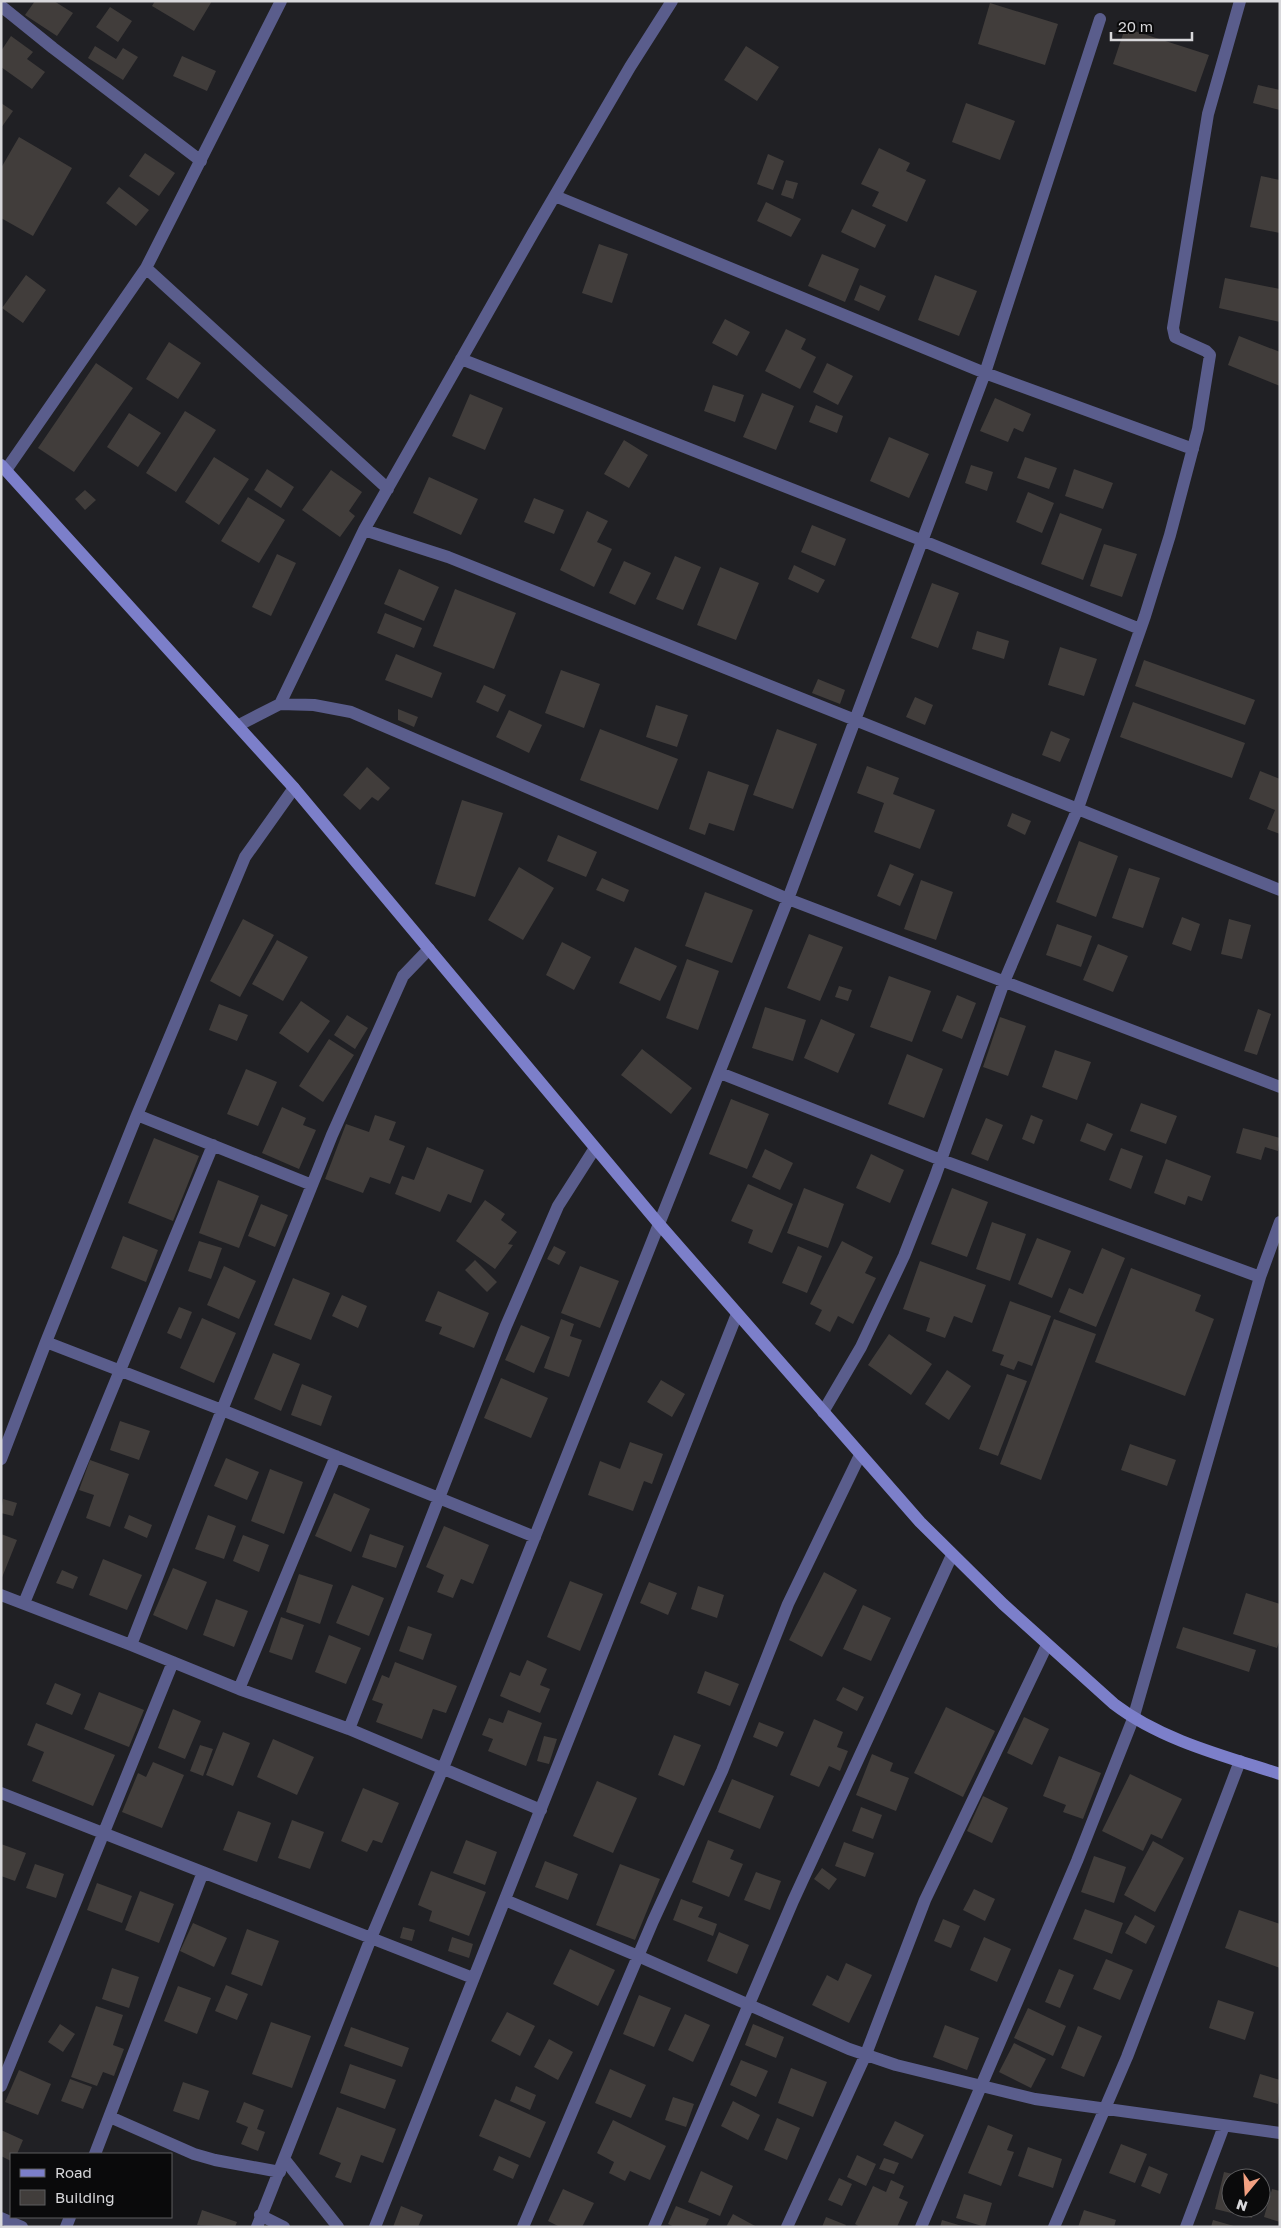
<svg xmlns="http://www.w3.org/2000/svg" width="1281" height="2228" font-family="'Golos Text',sans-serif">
  <rect width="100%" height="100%" fill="#202024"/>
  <path fill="#413d3b" d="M35 1H54L73 13 57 36 25 15Z
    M155 1H212L194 31 152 6Z
    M990 3 1058 24 1045 65 978 44Z
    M110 7 132 21 118 42 96 27Z
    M1125 28 1209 55 1196 92 1113 64Z
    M11 36 33 52 27 59 45 72 32 89 1 67V51Z
    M95 46 116 59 123 48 138 57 123 80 88 58Z
    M746 46 779 67 757 101 724 80Z
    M182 56 216 71 207 91 173 76Z
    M1258 85 1280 90V110L1253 103Z
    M1 103 13 111 1 128Z
    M966 103 1015 121 1000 160 952 142Z
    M19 137 72 168 33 236 1 218V168Z
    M879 148 910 163 906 171 926 180 907 222 872 206 879 192 861 184Z
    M145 153 175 173 159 196 129 176Z
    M768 154 784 161 773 190 757 184Z
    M1261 176 1280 180V233L1250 227Z
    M786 180 798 183 793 199 781 195Z
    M119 187 149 210 136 226 106 203Z
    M766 202 801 219 791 237 757 221Z
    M852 209 886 225 875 248 841 232Z
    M599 244 628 254 612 303 582 293Z
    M822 254 859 269 845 302 808 286Z
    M26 275 46 290 23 323 2 308Z
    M935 275 977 291 959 336 918 320Z
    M1225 278 1280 289V322L1219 308Z
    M860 285 886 296 879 311 854 300Z
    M725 319 750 332 737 356 712 343Z
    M786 329 806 339 801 349 816 357 800 389 765 371Z
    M1239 336 1280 352V386L1228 365Z
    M169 342 201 363 178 399 146 379Z
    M96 363 133 388 74 472 38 448Z
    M827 363 853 376 838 405 813 392Z
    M713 385 744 395 735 422 704 411Z
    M762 393 794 406 776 450 743 437Z
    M470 394 503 408 485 450 452 436Z
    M995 398 1031 414 1023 432 1014 428 1008 442 980 431Z
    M816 405 843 416 837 433 809 422Z
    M185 411 216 430 176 492 146 473Z
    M129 413 161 433 138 467 107 447Z
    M889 437 929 454 909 498 870 481Z
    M624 440 648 455 629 488 604 474Z
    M214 457 249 479 219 525 185 502Z
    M1025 457 1057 468 1049 489 1017 478Z
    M971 465 993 472 987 491 965 483Z
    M267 469 294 487 281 508 254 490Z
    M1074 469 1113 483 1103 509 1065 496Z
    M331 470 362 492 349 511 355 516 340 537 302 510Z
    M429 477 478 499 461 535 413 513Z
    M85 490 96 500 85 510 75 499Z
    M1028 492 1054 503 1042 533 1016 522Z
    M248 497 285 520 259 563 221 541Z
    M534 498 564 510 554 534 524 522Z
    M587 511 608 521 597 542 612 549 594 587 560 570Z
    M1060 513 1102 529 1083 580 1041 564Z
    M812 525 846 539 835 566 801 552Z
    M1104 544 1137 554 1122 597 1090 586Z
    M277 554 296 563 271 616 252 607Z
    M675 556 701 567 683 610 656 599Z
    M624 561 651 573 635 605 609 593Z
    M794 565 825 580 818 593 788 579Z
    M720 567 759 583 736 640 697 625Z
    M399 569 439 587 424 621 384 604Z
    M932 583 959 593 938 648 911 638Z
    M455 589 516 613 494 669 433 646Z
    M385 613 422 628 414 648 377 633Z
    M977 631 1009 641 1004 659 972 649Z
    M1060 647 1097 659 1084 696 1048 685Z
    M396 654 442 673 432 698 385 680Z
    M1144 660 1255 700 1245 725 1135 686Z
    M561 670 600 684 584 728 545 713Z
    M818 679 845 690 840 704 812 693Z
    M484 685 506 695 498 712 476 702Z
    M915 697 933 705 925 725 906 717Z
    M1133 702 1245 743 1232 778 1120 737Z
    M656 705 688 715 677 747 646 737Z
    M398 709 418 717 414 727 398 720Z
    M509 710 542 725 529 753 496 737Z
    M600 729 678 759 658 810 580 780Z
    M777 729 817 744 793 809 753 795Z
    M1051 731 1070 739 1060 762 1042 755Z
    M867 766 899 778 893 794 935 810 920 849 874 832 884 803 857 793Z
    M367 767 390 788 378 801 372 797 360 810 343 795Z
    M708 771 749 785 734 831 709 823 705 835 689 829Z
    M1260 771 1280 779V834L1267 829 1275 810 1249 799Z
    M462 800 503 813 475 897 435 884Z
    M1012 813 1031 821 1025 835 1007 826Z
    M558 835 597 852 586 877 547 861Z
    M1079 841 1118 856 1096 917 1056 902Z
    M890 864 914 874 900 906 877 896Z
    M519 867 554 888 523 940 488 920Z
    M1129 868 1160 878 1143 928 1112 918Z
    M602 878 629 890 624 902 596 890Z
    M921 880 953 892 936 940 904 929Z
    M705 892 753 910 732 963 685 946Z
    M1182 917 1200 924 1191 951 1172 944Z
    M243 919 274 935 240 997 210 981Z
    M1229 919 1251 925 1242 959 1221 954Z
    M1057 924 1092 936 1081 967 1046 955Z
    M809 934 843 947 820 1001 787 988Z
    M277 940 308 957 283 1001 252 984Z
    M562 942 591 957 574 990 546 975Z
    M1098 944 1128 956 1113 992 1083 980Z
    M635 947 677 966 660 1001 619 983Z
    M687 959 719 971 698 1030 666 1018Z
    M889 976 931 991 912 1042 870 1027Z
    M839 986 852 990 848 1001 835 997Z
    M957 995 976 1003 962 1039 942 1031Z
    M301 1001 330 1021 308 1053 279 1033Z
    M219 1004 248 1015 237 1041 209 1030Z
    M765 1007 806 1020 793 1061 752 1048Z
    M1258 1009 1271 1014 1257 1055 1244 1051Z
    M347 1015 368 1028 355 1049 334 1035Z
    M1000 1017 1026 1026 1008 1076 983 1067Z
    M821 1019 855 1034 838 1073 804 1058Z
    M329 1039 354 1055 323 1102 299 1086Z
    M642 1049 692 1088 671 1114 621 1075Z
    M1055 1050 1091 1062 1077 1100 1042 1087Z
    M907 1054 943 1069 924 1118 888 1104Z
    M246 1069 277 1082 258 1126 227 1114Z
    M731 1099 769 1114 747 1169 709 1154Z
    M1141 1103 1177 1116 1166 1144 1130 1131Z
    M282 1107 306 1118 303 1125 316 1130 299 1169 262 1153Z
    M375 1115 396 1122 389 1140 405 1146 390 1184 370 1177 363 1193 325 1179 346 1124 369 1132Z
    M1031 1115 1043 1120 1034 1144 1022 1139Z
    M986 1118 1003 1125 988 1161 971 1154Z
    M1087 1123 1113 1134 1105 1151 1080 1141Z
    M1243 1128 1280 1138 1278 1151 1265 1147 1261 1160 1236 1153Z
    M154 1138 199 1156 173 1221 128 1203Z
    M427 1147 484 1170 471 1203 448 1194 440 1212 395 1194 402 1176 414 1180Z
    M1121 1148 1143 1156 1131 1189 1109 1180Z
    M765 1149 793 1163 780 1190 752 1177Z
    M871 1154 904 1170 890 1203 856 1188Z
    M1166 1159 1211 1176 1202 1201 1188 1196 1185 1205 1154 1193Z
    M218 1180 259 1196 239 1248 199 1233Z
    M748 1184 793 1204 772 1253 748 1243 753 1230 731 1221Z
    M804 1188 844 1204 828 1248 787 1233Z
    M952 1188 988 1202 967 1257 931 1244Z
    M485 1200 505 1214 501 1220 517 1232 508 1244 513 1245 495 1269 456 1241Z
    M261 1204 288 1215 275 1247 248 1236Z
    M992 1222 1026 1234 1010 1281 976 1269Z
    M123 1236 158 1250 146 1282 111 1268Z
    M1037 1238 1071 1251 1052 1298 1018 1284Z
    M199 1241 222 1248 211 1279 188 1271Z
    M842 1241 873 1257 865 1273 876 1278 853 1324 838 1316 830 1332 815 1324 822 1310 810 1304Z
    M554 1246 566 1252 559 1265 547 1259Z
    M798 1246 822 1256 807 1293 782 1283Z
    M1102 1248 1125 1258 1096 1327 1059 1312 1069 1288 1083 1294Z
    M475 1260 497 1282 487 1292 465 1270Z
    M920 1261 986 1285 972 1323 954 1316 945 1338 926 1331 930 1318 903 1309Z
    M224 1266 256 1281 239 1319 207 1305Z
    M580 1266 619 1281 600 1328 561 1313Z
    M1131 1268 1201 1295 1195 1311 1214 1319 1185 1396 1095 1362Z
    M293 1278 330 1293 311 1340 274 1325Z
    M438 1291 489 1313 474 1348 439 1334 442 1327 425 1321Z
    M342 1295 367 1306 358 1328 332 1316Z
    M1010 1301 1051 1316 1032 1366 1018 1361 1014 1370 1000 1365 1004 1355 992 1351Z
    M179 1307 192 1312 181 1339 167 1333Z
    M202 1318 236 1333 214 1383 180 1368Z
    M561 1319 574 1324 570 1336 582 1340 569 1377 544 1368Z
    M1054 1319 1096 1334 1041 1480 1000 1464Z
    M521 1325 550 1337 534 1373 505 1360Z
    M889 1334 932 1364 911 1395 868 1365Z
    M273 1353 300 1364 281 1411 254 1399Z
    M947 1370 971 1386 949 1420 925 1404Z
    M1007 1374 1027 1381 998 1456 979 1449Z
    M501 1378 548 1398 531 1438 484 1418Z
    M661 1380 685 1394 672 1417 647 1402Z
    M302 1384 332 1396 321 1426 291 1415Z
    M120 1421 150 1431 139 1460 110 1450Z
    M630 1442 663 1454 652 1484 644 1481 633 1511 588 1495 600 1461 620 1469Z
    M1130 1444 1176 1460 1167 1486 1121 1470Z
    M226 1458 259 1472 247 1500 214 1486Z
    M90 1460 129 1474 110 1527 86 1518 94 1495 79 1490Z
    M270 1469 303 1482 284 1534 251 1521Z
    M334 1493 370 1509 351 1552 315 1536Z
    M3 1499 17 1503 13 1516 1 1513Z
    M129 1515 152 1525 147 1538 124 1528Z
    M208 1515 236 1526 224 1559 195 1549Z
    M444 1526 489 1545 473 1584 461 1579 453 1598 437 1592 444 1575 426 1567Z
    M1 1534 17 1540 1 1580Z
    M370 1534 404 1546 396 1568 362 1557Z
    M243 1535 269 1545 259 1572 233 1561Z
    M103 1559 142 1575 127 1610 89 1595Z
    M173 1568 207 1582 187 1630 153 1615Z
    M62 1570 78 1577 73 1589 56 1583Z
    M824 1572 857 1590 822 1657 789 1640Z
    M299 1574 333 1585 320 1624 286 1612Z
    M570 1581 603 1594 580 1651 547 1637Z
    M649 1582 677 1593 668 1615 640 1603Z
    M352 1585 384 1598 369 1636 336 1623Z
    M698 1586 724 1595 717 1618 691 1609Z
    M1246 1593 1280 1604V1639L1277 1648 1233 1634Z
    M216 1599 248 1611 234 1647 203 1635Z
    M863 1605 891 1618 871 1661 843 1649Z
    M281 1617 304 1625 292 1660 269 1652Z
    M408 1626 432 1634 423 1660 399 1651Z
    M1183 1627 1256 1650 1249 1672 1176 1648Z
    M329 1635 361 1648 346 1684 315 1672Z
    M527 1660 547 1669 540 1685 550 1689 540 1713 500 1696 510 1672 520 1676Z
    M395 1662 457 1686 446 1713 433 1709 422 1739 376 1722 383 1704 372 1700 382 1675 389 1678Z
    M705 1671 739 1684 730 1706 697 1693Z
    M55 1683 81 1694 72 1715 46 1704Z
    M843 1687 864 1697 857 1711 836 1700Z
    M99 1692 144 1710 129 1747 84 1729Z
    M946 1707 995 1731 963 1797 914 1773Z
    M173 1709 201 1721 185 1759 158 1748Z
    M508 1710 542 1723 526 1766 488 1751 493 1739 482 1735 489 1718 503 1723Z
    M1024 1717 1049 1729 1032 1765 1007 1753Z
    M814 1719 843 1732 837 1747 848 1751 840 1771 829 1766 819 1787 790 1775Z
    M759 1722 784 1732 777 1747 753 1737Z
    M36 1723 115 1755 93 1806 32 1781 44 1752 27 1745Z
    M223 1732 250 1743 233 1786 206 1775Z
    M674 1735 701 1745 684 1786 658 1775Z
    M544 1736 557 1739 549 1764 537 1761Z
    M273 1739 314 1757 297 1795 257 1777Z
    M200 1745 213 1749 203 1776 190 1771Z
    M872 1754 893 1763 890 1771 909 1778 896 1811 856 1795Z
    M1059 1756 1101 1773 1083 1819 1063 1812 1066 1805 1043 1796Z
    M153 1762 184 1775 162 1828 122 1812 138 1773 146 1777Z
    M1130 1774 1182 1799 1162 1839 1151 1834 1143 1851 1102 1831Z
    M732 1779 774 1796 760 1829 718 1812Z
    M597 1781 637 1798 613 1853 573 1836Z
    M363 1788 399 1803 382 1843 373 1840 367 1852 341 1841Z
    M983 1796 1008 1808 992 1843 967 1831Z
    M861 1807 882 1815 873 1839 852 1831Z
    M238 1811 271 1823 257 1862 223 1850Z
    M292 1820 324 1832 310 1869 278 1858Z
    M466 1840 497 1852 485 1885 453 1873Z
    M708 1840 734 1850 730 1859 743 1864 729 1897 692 1882Z
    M1153 1841 1184 1858 1155 1912 1124 1895Z
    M844 1842 874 1853 865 1877 835 1866Z
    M1 1844 26 1853 15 1881 1 1876Z
    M1094 1856 1126 1867 1114 1903 1081 1892Z
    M545 1861 578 1874 568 1900 535 1887Z
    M35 1864 64 1874 56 1898 26 1888Z
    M620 1864 660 1879 635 1940 596 1925Z
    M822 1868 837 1879 829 1890 814 1879Z
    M431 1871 486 1892 469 1936 429 1921 432 1911 418 1905Z
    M756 1872 781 1881 770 1910 744 1900Z
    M97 1883 132 1896 122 1923 87 1910Z
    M974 1889 995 1899 985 1921 963 1910Z
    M140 1891 174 1904 159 1943 125 1930Z
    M681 1899 703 1907 698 1917 717 1924 713 1936 673 1920Z
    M1085 1909 1123 1923 1112 1954 1073 1939Z
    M1239 1910 1280 1924V1968L1225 1948Z
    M1135 1915 1155 1926 1146 1944 1125 1933Z
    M943 1919 960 1926 951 1948 934 1941Z
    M193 1923 227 1938 214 1967 180 1951Z
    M403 1927 415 1930 412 1941 400 1938Z
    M247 1929 279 1941 262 1986 231 1974Z
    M719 1932 749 1945 737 1974 707 1961Z
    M452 1937 473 1944 469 1958 448 1951Z
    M984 1937 1011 1949 997 1982 970 1970Z
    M570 1949 615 1970 598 2006 553 1984Z
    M1106 1959 1133 1970 1120 2000 1093 1989Z
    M846 1963 872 1975 849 2023 812 2005 827 1975 838 1981Z
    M112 1968 139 1977 129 2008 102 1999Z
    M1059 1969 1074 1975 1060 2008 1045 2002Z
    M226 1985 248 1994 237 2020 215 2011Z
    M178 1986 211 1998 197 2034 164 2021Z
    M639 1995 671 2008 654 2047 623 2034Z
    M1218 2000 1254 2012 1245 2040 1209 2028Z
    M96 2006 123 2015 113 2045 124 2049 114 2076 103 2072 97 2086 71 2077Z
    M1028 2008 1066 2026 1053 2056 1014 2038Z
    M507 2012 535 2026 520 2056 491 2041Z
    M685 2014 710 2025 693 2062 668 2050Z
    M271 2022 311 2036 292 2088 252 2074Z
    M60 2024 75 2034 63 2052 48 2042Z
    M753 2024 784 2037 776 2058 745 2045Z
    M945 2025 979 2038 967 2070 933 2057Z
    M1078 2026 1102 2036 1084 2077 1061 2068Z
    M351 2027 409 2048 402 2067 344 2046Z
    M549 2039 573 2052 558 2080 534 2067Z
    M1014 2043 1046 2059 1031 2088 999 2072Z
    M741 2060 768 2071 756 2097 730 2085Z
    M350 2064 396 2080 385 2109 340 2093Z
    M791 2068 827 2082 813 2117 778 2103Z
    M610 2069 646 2085 631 2118 595 2103Z
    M19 2070 51 2084 38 2115 5 2102Z
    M1260 2074 1280 2080 1278 2104 1253 2097Z
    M70 2079 92 2087 83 2109 61 2101Z
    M183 2082 209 2091 199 2120 173 2111Z
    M516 2086 536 2095 530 2110 510 2101Z
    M673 2097 694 2104 686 2127 665 2120Z
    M495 2099 546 2122 530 2158 479 2136Z
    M733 2101 760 2115 748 2140 721 2126Z
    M244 2102 264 2110 257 2129 265 2132 258 2151 241 2144 248 2127 236 2122Z
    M337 2107 396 2129 383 2163 361 2155 351 2183 335 2177 341 2163 319 2154Z
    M777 2118 800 2128 787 2160 764 2150Z
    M613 2120 666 2146 650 2180 630 2171 625 2181 609 2173 614 2162 597 2153Z
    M895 2121 924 2135 912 2159 883 2145Z
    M988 2125 1013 2135 1007 2150 1014 2152 1001 2186 968 2173Z
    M1 2130 23 2140 17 2154H11V2161L1 2156Z
    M1121 2144 1147 2154 1135 2183 1109 2173Z
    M1028 2147 1062 2159 1053 2188 1018 2176Z
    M857 2155 876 2164 866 2186 847 2177Z
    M499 2156 519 2165 513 2179 493 2170Z
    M884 2158 899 2163 894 2174 879 2169Z
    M1149 2166 1168 2174 1160 2194 1141 2186Z
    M701 2171 733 2186 720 2216 688 2202Z
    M1224 2172 1246 2177 1231 2178V2208H1255L1252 2218 1215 2209Z
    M839 2178 852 2184 842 2206 828 2200Z
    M891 2180 904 2186 899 2198 908 2202 897 2227H860L855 2224 873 2186 886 2192Z
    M563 2189 594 2203 582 2227H560L548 2221Z
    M1272 2189 1280 2191V2222L1264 2217Z
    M964 2194 992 2203 985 2227 956 2218Z
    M401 2206 423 2215 418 2227H393Z
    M676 2206 709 2219 705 2227H675L668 2224Z
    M202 2210 237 2222 235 2227 197 2225Z
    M1084 2210 1116 2220 1114 2227H1078Z
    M733 2214 757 2227H726Z
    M826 2217 846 2225 845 2227H822Z
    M942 2220 962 2226V2227H940Z
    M1213 2220 1234 2226V2227H1211Z"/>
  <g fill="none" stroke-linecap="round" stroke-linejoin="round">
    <path stroke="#5a5d8c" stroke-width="12" d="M1 6 53 48 201 161
      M555 196 985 373 1193 449
      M146 268 388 489
      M461 359 921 540 1140 629
      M6 470 146 268 281 1
      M364 530 448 557 1280 890
      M280 704 364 530 533 233 630 67 672 1
      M239 725 280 704 314 705 351 712 788 899 1280 1087
      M720 1073 941 1160 1260 1277
      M137 1115 312 1185
      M46 1342 222 1410 535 1537
      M823 1412 861 1347 904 1256 935 1177 1004 982 1078 808 1145 616 1170 535 1198 429 1210 355 1206 351 1175 337 1173 328 1208 114 1240 1
      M1 1459 46 1342 137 1115 245 857 294 788
      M1 1595 131 1645 239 1689 349 1729 541 1810
      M24 1603 213 1145
      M131 1645 222 1410 332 1135 403 976 429 949
      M239 1689 336 1456
      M349 1729 506 1326 558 1206 595 1148
      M1 1793 473 1978
      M505 1900 638 1956 849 2049 896 2065 1035 2099 1280 2133
      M1 2086 173 1662
      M110 2117 194 2154 215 2160 280 2172
      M95 2154 203 1872
      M285 2160 338 2227
      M260 2215 284 2227
      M1 2218 22 2227
      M66 2227 70 2217
      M257 2227 371 1938 443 1768 788 899 985 373 1100 19
      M375 2227 737 1314
      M523 2227 653 1921 722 1771 788 1604 860 1455
      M654 2227 793 1901 952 1555
      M787 2227 866 2054 925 1900 1047 1645
      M921 2227 1077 1861 1133 1719 1260 1277 1280 1222
      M1054 2227 1127 2057 1240 1761
      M1186 2227 1224 2126"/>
    <path stroke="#7c7fca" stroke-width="12" d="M1 465 294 788 659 1224 920 1522 1003 1604 1114 1704C1161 1740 1224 1756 1280 1774"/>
  </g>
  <rect width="1281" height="2228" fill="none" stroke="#d8d8db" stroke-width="5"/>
  <rect x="10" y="2153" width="162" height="65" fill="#0a0a0b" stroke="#5c5c5e"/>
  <rect x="20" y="2169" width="25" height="8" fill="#7c7fca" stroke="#5c5c5e"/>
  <text x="55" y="2178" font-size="15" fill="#d8d8db">Road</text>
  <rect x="20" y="2190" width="25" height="15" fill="#413d3b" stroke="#5c5c5e"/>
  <text x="55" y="2203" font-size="15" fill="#d8d8db">Building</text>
  <g transform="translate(1246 2193) rotate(198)"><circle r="24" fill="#0a0a0b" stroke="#5c5c5e"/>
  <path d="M0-4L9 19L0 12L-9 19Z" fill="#f2a081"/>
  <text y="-8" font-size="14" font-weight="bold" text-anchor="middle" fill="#d8d8db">N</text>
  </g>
  <path d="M1111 32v8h81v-8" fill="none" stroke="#d8d8db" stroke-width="2.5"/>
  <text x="1118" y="32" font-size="15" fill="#d8d8db" stroke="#0a0a0b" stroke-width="4" paint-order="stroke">20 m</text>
</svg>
